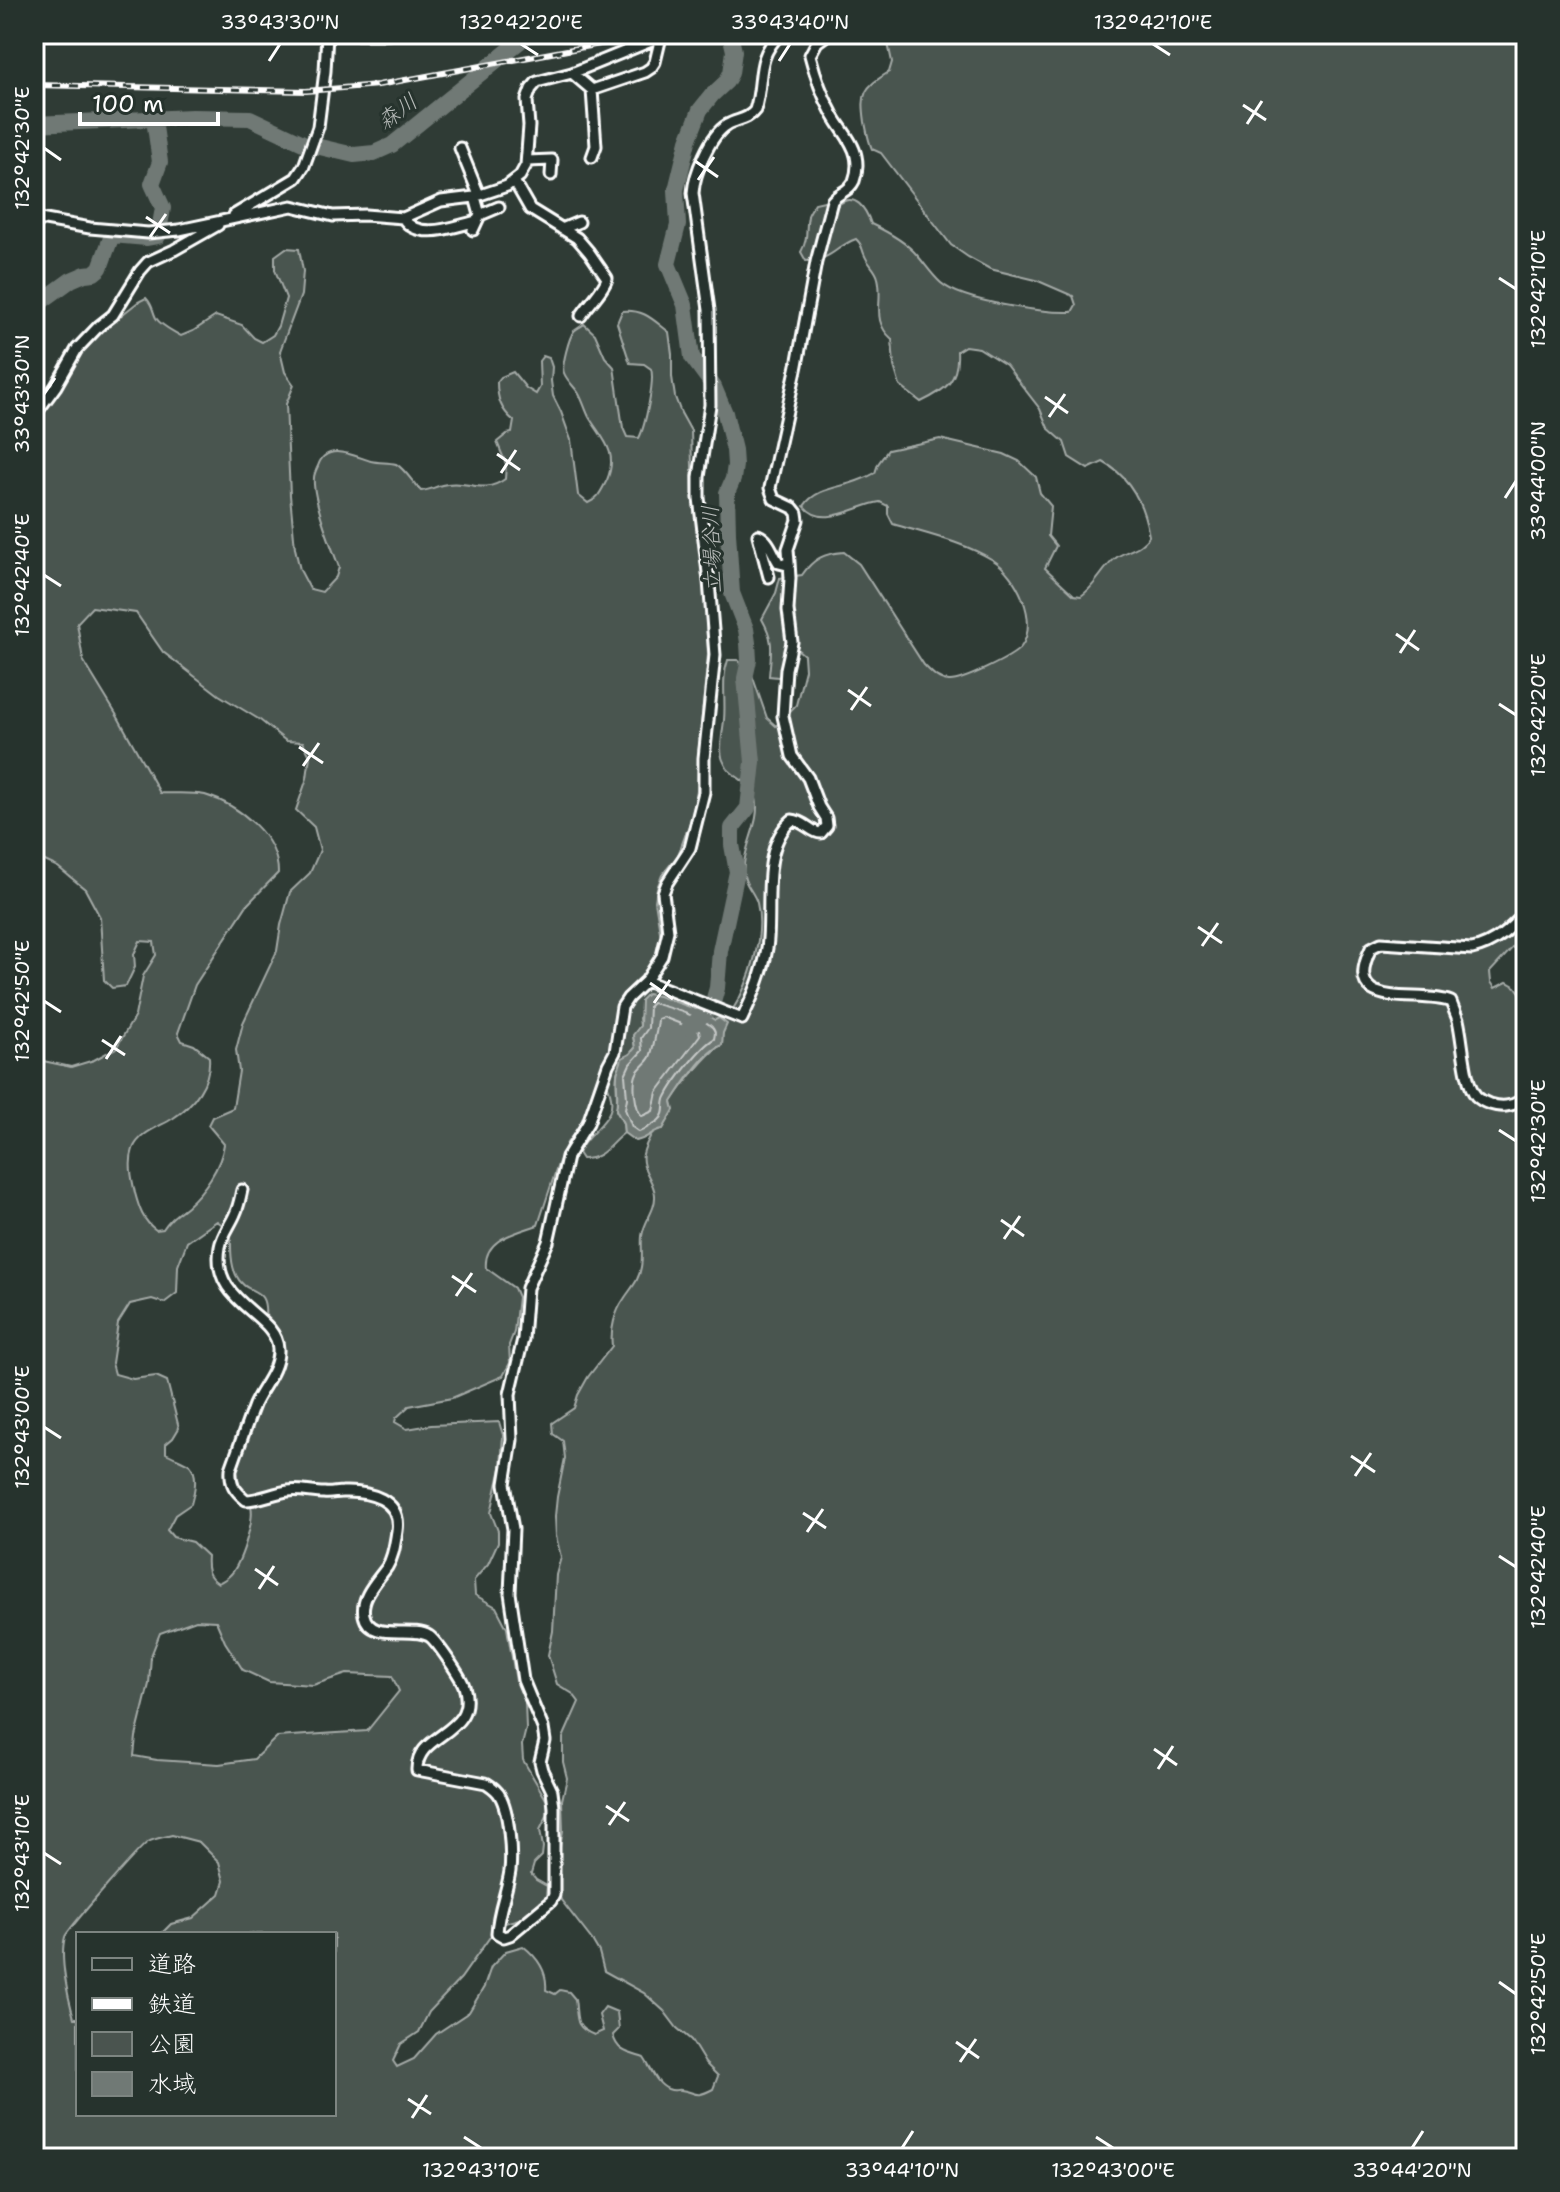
<svg xmlns="http://www.w3.org/2000/svg" width="1560" height="2192" font-family="'Shantell Sans','Klee One',sans-serif">
  <rect width="100%" height="100%" fill="#2f3b35"/>
  <filter id="ink" filterUnits="userSpaceOnUse"><feTurbulence type="fractalNoise" baseFrequency=".0125" numOctaves="2"/><feDisplacementMap in="SourceGraphic" scale="16" xChannelSelector="R" yChannelSelector="G"/><feConvolveMatrix kernelMatrix="1 2 1 2 8 2 1 2 1" color-interpolation-filters="sRGB"/></filter>
  <g filter="url(#ink)">
    <path fill="#4a544f" stroke="#a4aaa7" stroke-width="2" fill-rule="evenodd" d="M886 34H1526V933L1490 972 1491 982 1495 988 1507 982 1516 987 1526 1001V2158H34V1059L71 1067 94 1060 116 1048 135 1016 143 976 156 955 154 942 140 941 134 954 135 967 126 986 112 988 104 980 100 917 85 889 58 867 34 856V423L67 372 94 337 138 302 146 298C153 305 152 310 156 318 161 326 173 331 181 336L193 331 216 316 242 325 254 338 262 342 273 335 278 326 286 298 275 270V256L286 248 299 249 303 271 301 295 280 351 285 372 294 385 286 404 290 495 295 548 300 570 310 589 322 592 336 577 339 567C332 548 312 498 314 478 314 474 316 470 318 466 326 441 354 456 371 461 379 463 388 462 396 464 404 468 414 484 421 491 431 490 438 485 447 484 469 480 483 495 505 479L506 464 497 442 507 434 512 433 514 421C501 410 497 399 497 382L501 377 513 372 526 388 536 394 540 387 539 361 543 356 549 358 552 367 551 381 553 396 561 412 571 440 578 495 588 503C599 498 601 491 607 480 619 451 602 439 589 417 585 409 583 401 579 394 575 387 567 381 564 373 561 367 569 337 574 331 576 329 582 326 584 324L595 334 605 357 614 367 623 428 627 437 639 438C645 427 655 380 651 369L644 364 630 363 617 323 622 311C644 309 652 319 669 332L672 354V377L675 397 681 413 691 431 693 500 704 584 708 654 698 756 697 790 693 814 678 855 662 875 657 888 655 901 661 938 658 956 642 981 667 994 663 998 658 996 639 1018 640 1026 633 1036 635 1048C629 1055 621 1062 618 1070 614 1080 619 1096 616 1110L623 1123 624 1133C608 1145 604 1159 582 1159L578 1153C589 1127 625 1119 606 1083L596 1085 584 1120 567 1143 558 1164 538 1225C515 1233 483 1239 486 1268L514 1288 518 1297 514 1332 509 1345 510 1363 503 1376 452 1398 409 1406 396 1418 395 1422 407 1429 431 1425 499 1422 503 1435 501 1468 491 1513 498 1531V1542L488 1564 474 1580 475 1595 496 1607 507 1628 516 1681 525 1702 526 1729 522 1745 523 1760 547 1801 548 1814 540 1830 543 1847 542 1856 534 1864 531 1874 536 1880 547 1886 546 1897 519 1919 505 1923 490 1937 461 1978 429 2012 419 2032 401 2044 393 2061 397 2067 414 2059 436 2034 469 2012 484 1987 491 1967 506 1951 523 1946C537 1957 548 1971 546 1990L555 1994 560 1990 569 1992 575 1999C578 2018 573 2027 594 2035L603 2031 599 2015 605 2007 617 2012 619 2029 613 2035C617 2052 629 2053 644 2058 651 2068 656 2084 668 2089 676 2092 674 2089 681 2090 697 2092 694 2099 713 2089L718 2076 705 2063 691 2040 677 2028 664 2011 644 1993 604 1971 599 1952 592 1940 561 1900 559 1894 560 1847 563 1831 562 1800 567 1778 563 1762V1738L579 1702 573 1694 557 1684 548 1655 553 1631 556 1575 561 1557 556 1536 555 1516 557 1497 565 1458 563 1441 553 1434 552 1423 574 1408 578 1395 588 1377 612 1346C610 1330 615 1312 624 1299 631 1288 639 1281 641 1267 643 1257 641 1246 642 1236 644 1221 656 1210 655 1195 654 1180 640 1169 643 1154 647 1133 703 1052 722 1045 725 1016 706 1021 693 1004L699 999 722 1009H733C750 983 765 935 757 903 753 889 741 884 744 864 746 842 761 820 756 798 753 784 735 778 727 768 726 766 722 759 722 757 719 745 723 732 724 720 726 700 721 679 728 660H738L752 675 767 718 776 726 796 705 805 670 804 655 797 649 788 651 782 674 778 677 769 676C771 651 775 642 762 619L776 593 780 578 802 575C813 559 824 553 844 552L859 564 924 665C932 673 938 680 949 681 961 682 1013 657 1021 647 1040 621 1016 574 993 560 963 542 926 534 893 524L888 514V506L880 502C857 505 823 530 804 506 816 488 839 488 857 481 863 479 870 476 875 473L878 464 888 450 940 439 1004 454 1019 461 1036 477 1040 493 1051 506 1048 536 1056 546 1045 568 1074 595 1081 596C1096 586 1103 567 1117 557 1129 549 1141 549 1149 536 1144 506 1131 477 1103 462L1088 469 1069 457 1064 442 1048 428 1040 409 1006 365 979 348 965 346 957 351C959 381 946 390 921 402L900 386 894 366 892 339C870 320 884 301 878 278 876 269 868 264 865 256 861 248 863 245 856 239 834 247 835 259 806 261L801 252C809 237 805 231 808 216 808 214 814 205 815 203L824 201 838 205C855 191 866 209 871 224 888 232 905 241 917 255 925 264 932 275 941 283 963 302 1044 313 1072 312L1076 305 1073 296 1036 280 990 269 968 257 951 245 881 153 872 149C868 140 867 132 865 122 861 93 863 88 889 72L892 62ZM92 607 136 613 163 652 219 695 260 720 286 741 303 742 310 756 307 778 296 810 314 827 320 850 310 873 290 892 281 925 277 951 243 1023 236 1050 239 1071 233 1108 212 1117 208 1125 224 1144C221 1167 204 1191 187 1206 176 1215 171 1217 163 1229L156 1230C143 1221 139 1208 135 1193 132 1180 128 1163 133 1149 139 1133 159 1127 172 1119 194 1105 211 1082 209 1057L194 1045 182 1041 178 1033 195 985 247 905 278 873C278 836 239 805 205 795 191 792 174 794 160 793L119 719 83 660 77 623ZM217 1221 231 1231C231 1245 230 1263 236 1275 247 1298 268 1283 265 1318L277 1332 282 1347 273 1381 261 1402 235 1472C238 1488 247 1491 251 1506 255 1520 240 1567 229 1576 226 1579 222 1581 218 1583 207 1576 206 1569 207 1556L192 1542 173 1537 167 1530 175 1515 191 1504C194 1493 199 1475 190 1465 185 1461 173 1457 166 1453V1444L173 1438 179 1428 167 1381 156 1376 133 1379 115 1374 112 1363 118 1323 130 1304 152 1299 164 1303 177 1293 178 1266 187 1242ZM196 1620 216 1621 225 1642 243 1670 269 1682 313 1685 347 1674 392 1676 399 1691 367 1731 277 1737 254 1759 219 1764 157 1760 134 1756 136 1737 149 1684 151 1656 160 1633ZM172 1835 199 1842 219 1862 224 1881 220 1894 193 1918 171 1924 161 1934H334V2114H78V2018H74C68 1997 59 1958 65 1937 67 1930 140 1847 148 1842 155 1838 165 1837 172 1835Z"/>
    <path fill="#707975" stroke="#a9afac" stroke-width="2" d="M647 994 658 996 696 1009 715 1020 719 1018 727 1024 723 1033 722 1045C704 1051 682 1086 672 1102L674 1110 663 1129C652 1130 649 1139 635 1141L624 1133 623 1123 616 1110C619 1098 616 1088 617 1076 617 1070 621 1065 622 1058L630 1054 635 1048 633 1035 640 1026 641 1000Z"/>
    <g fill="none" stroke-linecap="round" stroke-linejoin="round">
      <path stroke="#c6c9c8" stroke-width="2" d="M652 1003C667 1007 701 1016 712 1027 716 1032 715 1033 714 1039 701 1046 673 1082 666 1097 662 1104 667 1113 659 1120 657 1122 642 1131 639 1132L632 1127 625 1109 627 1098 625 1075 630 1064 642 1051 641 1038 648 1028 649 1006Z
        M663 1017 699 1031 700 1035 657 1092 653 1111 642 1116C635 1109 632 1082 637 1073 640 1067 647 1063 650 1057 652 1053 658 1025 658 1019Z"/>
      <path stroke="#707975" stroke-width="16" d="M34 124 192 117 250 118 303 143 354 155 374 153 392 145 529 34
        M34 364 38 343 34 313 37 308 42 301 71 280 85 274 94 273 100 268 112 235 147 238 158 236 163 208 152 184 160 162 154 119
        M689 1028 712 1006 717 988 720 951 737 872 732 845V828L748 808 753 762 745 678 749 660 748 643 746 629 732 593 728 533 727 493 733 479 735 465 734 450 725 413 714 387 692 357 685 305 668 264 678 225 676 190 688 141 700 110 712 95 726 82 731 73 734 51 730 34"/>
      <g stroke="#fff" stroke-width="15">
        <path id="minor" d="M341 34H389
          M572 73 592 90 645 72 651 68 655 62 661 37
          M592 90 596 146 592 157
          M460 148 479 195
          M527 161 552 160 551 175
          M514 181 530 209 577 238 589 252 607 278C605 288 588 305 581 316
          M234 215 296 178 304 166 318 127 325 71 327 34
          M480 215 499 207
          M34 218 90 228 148 233 179 230 292 206 333 216 365 215 403 218 441 201 474 197 507 186 520 176 526 165 529 126 527 100 531 89 537 82 572 73 661 37 662 34
          M403 218C418 242 455 226 477 221
          M562 229 579 222
          M473 230 480 215 475 197
          M34 416 56 386 77 349 99 326 113 315 140 271 148 262 174 250 218 225
          M769 577 758 535C770 540 772 553 779 563L787 565 789 562 788 549 798 520 797 513 793 508 774 499 770 488 797 365 816 262 832 201C839 192 849 192 854 181 857 173 858 165 856 156 853 141 839 127 832 113 822 95 815 75 810 55L817 42 828 34
          M1526 912C1510 929 1495 944 1472 949L1381 943 1371 948C1339 1014 1419 989 1451 1002 1453 1008 1456 1014 1458 1020 1463 1039 1464 1082 1476 1096 1483 1103 1495 1107 1506 1106 1515 1105 1522 1101 1526 1093
          M646 981 742 1019C753 996 763 974 767 948 773 911 759 848 792 820 805 821 811 833 821 833L827 826 826 818 819 807 808 778 792 756 783 716 786 669 792 642 788 610 790 578 789 562
          M242 1190C240 1198 239 1206 235 1214 231 1224 222 1235 220 1247 210 1304 277 1313 278 1349 279 1370 262 1387 254 1405 246 1426 239 1447 231 1469 230 1484 234 1490 246 1500 260 1500 273 1493 288 1491 300 1489 312 1493 324 1493 330 1494 336 1492 342 1492 369 1491 402 1499 397 1531 395 1543 394 1556 387 1567 378 1580 360 1597 364 1615 370 1643 411 1625 429 1636 436 1640 461 1677 464 1686 479 1735 416 1732 417 1770L486 1783C492 1787 497 1790 500 1796 509 1811 512 1853 510 1871 507 1892 498 1911 497 1933L504 1937 510 1935 551 1901 554 1895V1807L552 1791 542 1770 540 1762 545 1741 543 1728 523 1680 510 1593 513 1529 505 1484 512 1440 510 1394 523 1339 527 1288 548 1242 567 1157 588 1123 608 1065 615 1052 622 1007 628 998 646 981 662 956 668 931 663 893 667 883 690 848 704 792V758L715 655 709 581 699 498V477L710 405 709 310 693 193C694 174 710 135 727 125 737 119 748 120 755 110 765 79 754 60 780 34"/>
      </g>
      <use href="#minor" stroke="#26332d" stroke-width="9"/>
      <g stroke="#fff" stroke-width="6">
        <path id="rail" d="M34 85 306 91 378 85 654 34"/>
      </g>
      <use href="#rail" stroke="#26332d" stroke-width="3" stroke-dasharray="9" stroke-linecap="butt"/>
    </g>
  </g>
  <path fill="none" stroke="#fff" stroke-width="3" d="M521 44 538 55M1153 44 1170 55M269 61 280 44M779 61 790 44M1243 105 1266 120M1247 124 1262 101M44 148 61 160M695 161 718 177M698 180 714 157M146 217 170 233M150 237 166 214M1499 278 1516 289M44 394 55 378M1045 397 1068 413M1049 417 1065 394M497 454 520 470M501 473 516 450M1505 498 1516 481M44 575 61 586M1396 634 1419 650M1400 653 1415 630M848 690 871 706M1499 704 1516 715M851 710 867 687M299 747 323 763M303 766 319 743M1198 927 1222 943M1202 946 1218 923M650 983 673 999M44 1001 61 1012M654 1003 670 980M102 1040 125 1055M106 1059 121 1036M1499 1130 1516 1141M1001 1220 1024 1236M1004 1239 1020 1216M452 1276 476 1292M456 1296 472 1273M44 1427 61 1438M1351 1456 1375 1472M1355 1476 1371 1453M803 1513 826 1528M807 1532 823 1509M1499 1556 1516 1567M255 1569 278 1585M259 1589 274 1566M1154 1749 1177 1765M1158 1769 1173 1746M606 1806 629 1821M609 1825 625 1802M44 1853 61 1864M1499 1982 1516 1994M956 2042 979 2058M960 2062 976 2039M408 2099 431 2114M412 2118 427 2095M464 2137 481 2148M1096 2137 1113 2148M902 2148 913 2131M1412 2148 1423 2131"/>
  <g text-anchor="middle" stroke-width="6" stroke-linejoin="round" paint-order="stroke">
    <g font-size="22" font-style="italic" fill="#b8bcba" stroke="#26332d">
      <text transform="translate(397 111) rotate(-37)" y="8">森川</text>
      <text transform="translate(711 549) rotate(-92)" y="8">立場谷川</text>
    </g>
  </g>
  <rect width="1560" height="2192" fill="none" stroke="#26332d" stroke-width="88"/>
  <rect x="76" y="1932" width="260" height="184" fill="#26332d" stroke="#7d8581" stroke-width="2"/>
  <rect x="92" y="1958" width="40" height="12" fill="#26332d" stroke="#7d8581" stroke-width="2"/>
  <text x="148" y="1972" font-size="24" fill="#ffffff">道路</text>
  <rect x="92" y="1998" width="40" height="12" fill="#ffffff" stroke="#7d8581" stroke-width="2"/>
  <text x="148" y="2012" font-size="24" fill="#ffffff">鉄道</text>
  <rect x="92" y="2032" width="40" height="24" fill="#4a544f" stroke="#7d8581" stroke-width="2"/>
  <text x="148" y="2052" font-size="24" fill="#ffffff">公園</text>
  <rect x="92" y="2072" width="40" height="24" fill="#707975" stroke="#7d8581" stroke-width="2"/>
  <text x="148" y="2092" font-size="24" fill="#ffffff">水域</text>
  <path d="M80 112v12h138v-12" fill="none" stroke="#ffffff" stroke-width="4"/>
  <text x="92" y="112" font-size="24" fill="#ffffff" stroke="#26332d" stroke-width="6" paint-order="stroke">100 m</text>
  <rect x="44" y="44" width="1472" height="2104" fill="none" stroke="#fff" stroke-width="3"/>
  <g font-size="20" text-anchor="middle" fill="#fff">
    <text x="280" y="29">33°43'30"N</text>
    <text x="521" y="29">132°42'20"E</text>
    <text x="790" y="29">33°43'40"N</text>
    <text x="1153" y="29">132°42'10"E</text>
    <text transform="translate(22 148) rotate(-90)" y="7">132°42'30"E</text>
    <text transform="translate(1538 289) rotate(-90)" y="7">132°42'10"E</text>
    <text transform="translate(22 394) rotate(-90)" y="7">33°43'30"N</text>
    <text transform="translate(1538 481) rotate(-90)" y="7">33°44'00"N</text>
    <text transform="translate(22 575) rotate(-90)" y="7">132°42'40"E</text>
    <text transform="translate(1538 715) rotate(-90)" y="7">132°42'20"E</text>
    <text transform="translate(22 1001) rotate(-90)" y="7">132°42'50"E</text>
    <text transform="translate(1538 1141) rotate(-90)" y="7">132°42'30"E</text>
    <text transform="translate(22 1427) rotate(-90)" y="7">132°43'00"E</text>
    <text transform="translate(1538 1567) rotate(-90)" y="7">132°42'40"E</text>
    <text transform="translate(22 1853) rotate(-90)" y="7">132°43'10"E</text>
    <text transform="translate(1538 1994) rotate(-90)" y="7">132°42'50"E</text>
    <text x="481" y="2177">132°43'10"E</text>
    <text x="902" y="2177">33°44'10"N</text>
    <text x="1113" y="2177">132°43'00"E</text>
    <text x="1412" y="2177">33°44'20"N</text>
  </g>
</svg>
